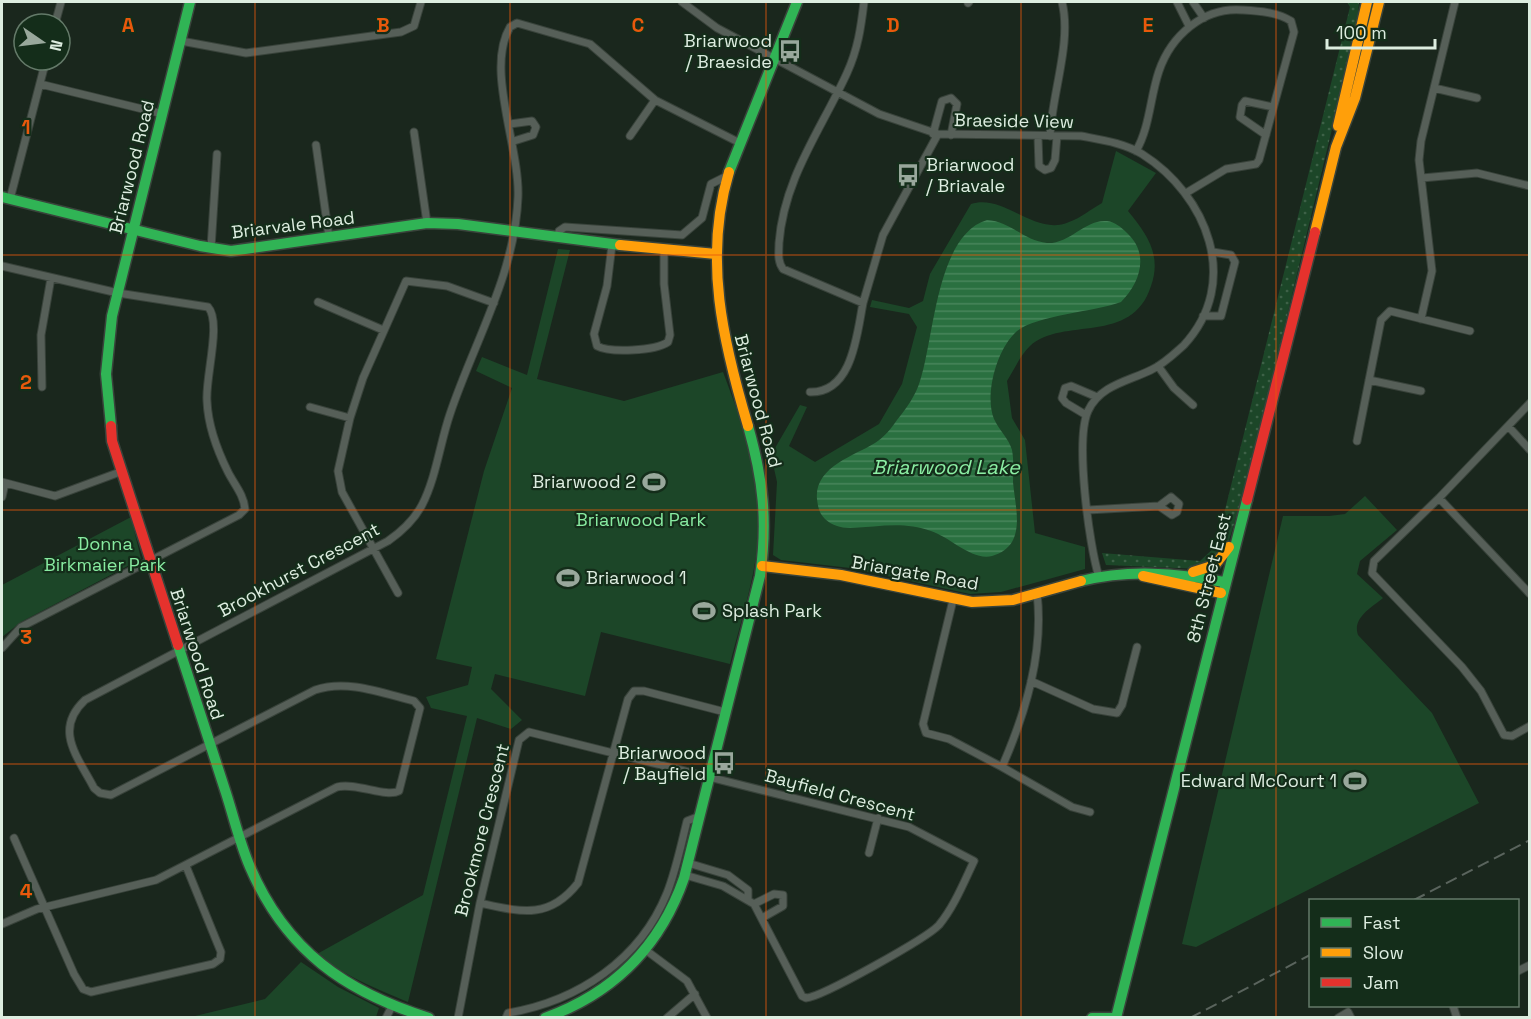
<svg xmlns="http://www.w3.org/2000/svg" width="1531" height="1019" font-family="'Space Grotesk',sans-serif">
  <defs>
    <pattern id="grass-dots" width="8" height="8" patternUnits="userSpaceOnUse" patternTransform="scale(1.5)"><rect width="8" height="8" fill="#1c4628"/><path d="M2 2h.1M6 6h.1" fill="none" stroke="#3d6147" stroke-width="1.8" stroke-linecap="round"/></pattern>
    <pattern id="water-rules" width="6" height="5" patternUnits="userSpaceOnUse" patternTransform="scale(1.5)"><rect width="6" height="5" fill="#2a7040"/><path d="M0 2.5h6" fill="none" stroke="#48855b"/></pattern>
  </defs>
  <rect width="100%" height="100%" fill="#1a271d"/>
  <path fill="url(#grass-dots)" d="M1347 2H1359L1357 25 1248 478 1228 544 1223 554 1201 569 1106 565 1102 553 1200 561 1216 546 1350 7Z"/>
  <path fill="#1c4628" d="M1116 151 1156 173 1128 211C1147 234 1162 255 1151 286 1132 346 1063 316 1030 346 1021 354 1014 370 1007 381L1012 418 1025 440 1035 533 1085 547V569L1001 592 970 594 850 568 781 560 773 555 777 482 771 455 800 405 807 407 789 446 815 462 879 424 902 384 917 327 909 314 870 307 872 300 909 308 923 301 930 274 971 204C1004 193 1035 237 1069 222 1081 218 1091 209 1102 203Z
    M558 249 570 250 537 379 624 401 723 372C739 415 757 460 759 506 762 559 743 613 730 664L601 632 585 696 495 674 491 689 522 720 511 729 477 718 408 1002C379 990 340 974 317 954L423 895 467 716 431 708 426 697 468 685 472 667 436 659 484 471 512 388 476 371 482 357 527 375Z
    M1365 496 1397 530 1360 561 1357 574 1383 598C1371 608 1352 618 1358 635L1432 713 1479 803 1196 947 1182 944 1283 516H1329L1345 514Z
    M131 517 141 559 21 622 2 637V585Z
    M301 962 338 987 379 1008 376 1017H191L265 999Z"/>
  <path fill="url(#water-rules)" d="M987 220C1010 221 1024 241 1047 243 1070 244 1085 219 1107 221 1115 222 1121 227 1127 233 1150 254 1140 283 1121 302 1094 312 1037 315 1017 331 997 348 984 395 994 419 999 430 1009 439 1012 450 1014 461 1013 471 1013 482 1015 508 1028 546 992 556 972 561 950 537 931 531 903 521 879 527 850 528 841 528 831 525 825 519 819 513 818 507 817 499 814 467 854 456 875 443 884 437 891 429 897 420 906 409 916 395 920 381 934 340 936 235 987 220Z"/>
  <g fill="none" stroke-linecap="round" stroke-linejoin="round">
    <g stroke="#39433b" stroke-width="9">
      <path id="street" d="M682 2 717 28 879 114 938 134 1081 136C1102 140 1124 143 1142 154 1207 195 1242 282 1184 345 1174 354 1164 364 1151 370 1129 381 1100 385 1088 411 1075 440 1089 545 1099 577
        M864 2C861 27 858 49 847 73 821 130 784 178 779 243 779 252 777 261 783 269L863 303 883 235 938 134
        M1177 2 1189 26
        M1193 2 1204 18
        M968 3 969 2
        M55 24 61 2
        M181 41 246 53 401 32 414 26 421 2
        M40 84 163 114
        M1434 88 1477 98
        M510 124 532 121 536 127 533 135 514 141
        M414 132 427 223
        M933 134 942 101 951 98 957 104 951 135
        M1266 135 1240 117 1242 105 1245 101 1273 107
        M630 136 655 100
        M1050 136C1052 93 1072 42 1062 2
        M1038 137 1039 166 1045 170 1051 168 1055 160 1057 136
        M316 145 329 237
        M1136 151C1150 127 1150 97 1159 71 1171 36 1203 7 1242 10 1258 11 1277 12 1291 21L1294 32 1259 160 1256 164 1226 169 1186 193
        M1422 178 1477 173 1530 186
        M10 199 46 60
        M558 238 559 231 565 227 682 235 702 218 711 184 729 175
        M612 245 607 286 594 334 597 346C610 353 655 351 668 342L670 335 664 284V250
        M211 248 217 154
        M2 266 118 293 208 307C222 322 205 378 207 401 208 425 217 450 228 472 234 484 244 495 245 509L239 515 21 627 2 648
        M318 302 383 330
        M1203 316H1221L1235 262 1231 255 1213 252
        M1421 319 1432 271 1419 160 1421 141 1455 2
        M1158 366 1174 388 1193 405
        M1369 380 1421 391
        M42 387 41 335 51 278
        M810 392C853 393 857 333 863 303
        M1530 403 1439 498 1374 561 1372 573 1462 667 1481 691 1504 735 1512 736 1530 726
        M310 407 350 418
        M1086 415 1066 403 1062 398 1065 388 1071 386 1097 397
        M1508 426 1530 450
        M1357 441 1381 320 1390 311 1470 331
        M2 482 55 496 120 472
        M2 497 5 483
        M1439 498 1530 594
        M1088 510 1159 506 1172 515 1177 512 1179 504 1171 497 1159 506
        M398 593 342 492 338 471 350 418 363 378 406 281 447 286 494 303
        M953 600 923 724 926 733 949 739 1002 767C1026 712 1044 652 1037 593
        M1031 681 1093 709 1117 713 1122 705 1137 647
        M1002 767 1072 807 1090 812
        M14 838 74 974 83 989 91 992 213 964 220 959 221 952 186 866
        M869 853 878 818
        M688 863 728 875 748 890V898
        M480 903C521 912 549 920 578 883L628 699 634 691H644L725 712
        M754 904 774 894 783 895V906L762 918
        M2 924 37 909 156 880 337 787C356 782 386 798 399 791L420 708 414 701C382 693 347 679 315 690L111 795 100 793 94 788C78 757 53 730 85 700L388 541C401 532 414 520 422 505 436 478 440 443 450 414 474 342 515 275 518 197 520 147 485 69 510 27L517 23 590 44 655 100 740 143
        M647 951 687 981 707 1018
        M1518 971 1530 965
        M1453 1006 1457 1018
        M386 1018 392 1006
        M458 1018 480 903 519 740 529 732 909 827 974 861C964 882 954 907 939 925 927 938 822 997 806 998L802 996 754 904 723 886 685 875
        M506 1018 508 1013C578 1001 640 960 667 893 676 870 681 845 687 821L700 816
        M667 1018 695 994
        M1338 1018 1348 1012 1351 1018"/>
    </g>
    <g stroke="#39433b" stroke-width="13">
      <path id="fast" d="M729 172 797 2
        M2 197 200 246 231 251 427 223 458 224 620 245
        M111 426 106 374 112 316 190 2
        M1081 581C1129 569 1176 573 1224 582
        M178 645C194 694 210 744 226 793 234 818 240 844 250 867 286 951 346 992 429 1018
        M545 1018C614 993 660 947 684 878L760 576C768 521 763 479 748 426
        M1092 1018H1112
        M1116 1018 1247 500"/>
    </g>
    <g stroke="#39433b" stroke-width="13">
      <path id="slow" d="M1338 126 1367 2
        M729 172C703 258 723 342 748 426
        M1315 232 1336 147 1355 98 1379 2
        M620 245 716 254
        M762 566 841 575 972 602 1013 600 1081 581
        M1193 572 1215 565 1229 547
        M1143 576 1221 593"/>
    </g>
    <g stroke="#39433b" stroke-width="13">
      <path id="jam" d="M111 426 112 441 178 645
        M1247 500 1315 232"/>
    </g>
    <use href="#street" stroke="#565f58" stroke-width="7"/>
    <use href="#fast" stroke="#30b455" stroke-width="10"/>
    <use href="#slow" stroke="#ff9f0a" stroke-width="10"/>
    <use href="#jam" stroke="#e5322d" stroke-width="10"/>
    <path stroke="#5a645d" stroke-width="2" stroke-dasharray="12 6" stroke-linecap="butt" d="M1414 900 1530 840
      M1190 1018 1310 955"/>
  </g>
  <path fill="none" stroke="#e8590c" stroke-width="1.5" stroke-opacity="0.55" d="M255 2V1018M510 2V1018M766 2V1018M1021 2V1018M1276 2V1018M2 255H1530M2 510H1530M2 764H1530"/>
  <defs>
    <g id="bus-bare" transform="scale(1.8)"><path d="M-5-6H5V4H4V6H2V4H-2V6H-4V4H-5ZM-3.5-4V0h7V-4ZM-3.5 1.2v1.5H-2V1.2ZM2 1.2v1.5H3.5V1.2Z" fill="#99a89c" stroke="#142d1a" stroke-width="2.5" paint-order="stroke"/></g>
    <g id="stadium-bare" transform="scale(1.8)"><path d="M0-5a6.5 5 0 1 0 0 10a6.5 5 0 1 0 0-10ZM-3.5-1.8h7v3.6h-7Z" fill="#99a89c" stroke="#142d1a" stroke-width="2.5" paint-order="stroke"/></g>
  </defs>
  <g fill-rule="evenodd">
    <use href="#bus-bare" x="790" y="51"/>
    <use href="#bus-bare" x="908" y="175"/>
    <use href="#stadium-bare" x="654" y="482"/>
    <use href="#stadium-bare" x="568" y="578"/>
    <use href="#stadium-bare" x="704" y="611"/>
    <use href="#bus-bare" x="724" y="763"/>
    <use href="#stadium-bare" x="1355" y="781"/>
  </g>
  <g text-anchor="middle" stroke-width="4.5" stroke-linejoin="round" paint-order="stroke">
    <g font-size="18" fill="#ddede0" stroke="#142d1a" text-anchor="end">
      <text x="772" y="47">Briarwood<tspan x="772" dy="21">/ Braeside</tspan></text>
      <text x="926" y="171" text-anchor="start">Briarwood<tspan x="926" dy="21">/ Briavale</tspan></text>
      <text x="636" y="488">Briarwood 2</text>
      <text x="586" y="584" text-anchor="start">Briarwood 1</text>
      <text x="722" y="617" text-anchor="start">Splash Park</text>
      <text x="706" y="759">Briarwood<tspan x="706" dy="21">/ Bayfield</tspan></text>
      <text x="1337" y="787">Edward McCourt 1</text>
    </g>
    <g font-size="18" fill="#ddede0" stroke="#142d1a">
      <text transform="translate(1014 121) rotate(1)" y="6">Braeside View</text>
      <text transform="translate(132 167) rotate(-76)" y="6">Briarwood Road</text>
      <text transform="translate(293 225) rotate(-7)" y="6">Briarvale Road</text>
      <text transform="translate(758 401) rotate(75)" y="6">Briarwood Road</text>
      <text transform="translate(299 570) rotate(-28)" y="6">Brookhurst Crescent</text>
      <text transform="translate(915 573) rotate(10)" y="6">Briargate Road</text>
      <text transform="translate(1209 578) rotate(-76)" y="6">8th Street East</text>
      <text transform="translate(197 654) rotate(72)" y="6">Briarwood Road</text>
      <text transform="translate(840 795) rotate(15)" y="6">Bayfield Crescent</text>
      <text transform="translate(482 830) rotate(-76)" y="6">Brookmore Crescent</text>
    </g>
    <g font-size="18" fill="#88eba1" stroke="#142d1a">
      <text x="641" y="526">Briarwood Park</text>
      <text x="105" y="550">Donna<tspan x="105" dy="21">Birkmaier Park</tspan></text>
    </g>
    <g font-size="20" font-style="italic" fill="#8cefa4" stroke="#142d1a">
      <text x="946" y="474">Briarwood Lake</text>
    </g>
  </g>
  <g font-size="20" text-anchor="middle" font-weight="bold" fill="#e8590c" stroke="#142d1a" stroke-width="4.5" stroke-linejoin="round" paint-order="stroke">
    <text x="128" y="32">A</text>
    <text x="383" y="32">B</text>
    <text x="638" y="32">C</text>
    <text x="893" y="32">D</text>
    <text x="1148" y="32">E</text>
    <text x="26" y="134">1</text>
    <text x="26" y="389">2</text>
    <text x="26" y="644">3</text>
    <text x="26" y="898">4</text>
  </g>
  <rect width="1531" height="1019" fill="none" stroke="#ddede0" stroke-width="6"/>
  <rect x="1309" y="899" width="210" height="108" fill="#142d1a" stroke="#647a69" stroke-width="1.5"/>
  <rect x="1321" y="918" width="30" height="9" fill="#30b455" stroke="#647a69" stroke-width="1.5"/>
  <text x="1363" y="929" font-size="18" fill="#ddede0">Fast</text>
  <rect x="1321" y="948" width="30" height="9" fill="#ff9f0a" stroke="#647a69" stroke-width="1.5"/>
  <text x="1363" y="959" font-size="18" fill="#ddede0">Slow</text>
  <rect x="1321" y="978" width="30" height="9" fill="#e5322d" stroke="#647a69" stroke-width="1.5"/>
  <text x="1363" y="989" font-size="18" fill="#ddede0">Jam</text>
  <g transform="translate(42 42) rotate(104)"><circle r="28" fill="#142d1a" stroke="#647a69" stroke-width="1.5"/>
  <path d="M0-4.5L10 22L0 15L-10 22Z" fill="#99a89c"/>
  <text y="-9" font-size="16" font-weight="bold" text-anchor="middle" fill="#ddede0">N</text>
  </g>
  <path d="M1327 39v9h108v-9" fill="none" stroke="#ddede0" stroke-width="3"/>
  <text x="1336" y="39" font-size="18" fill="#ddede0" stroke="#142d1a" stroke-width="4.5" paint-order="stroke">100 m</text>
</svg>
